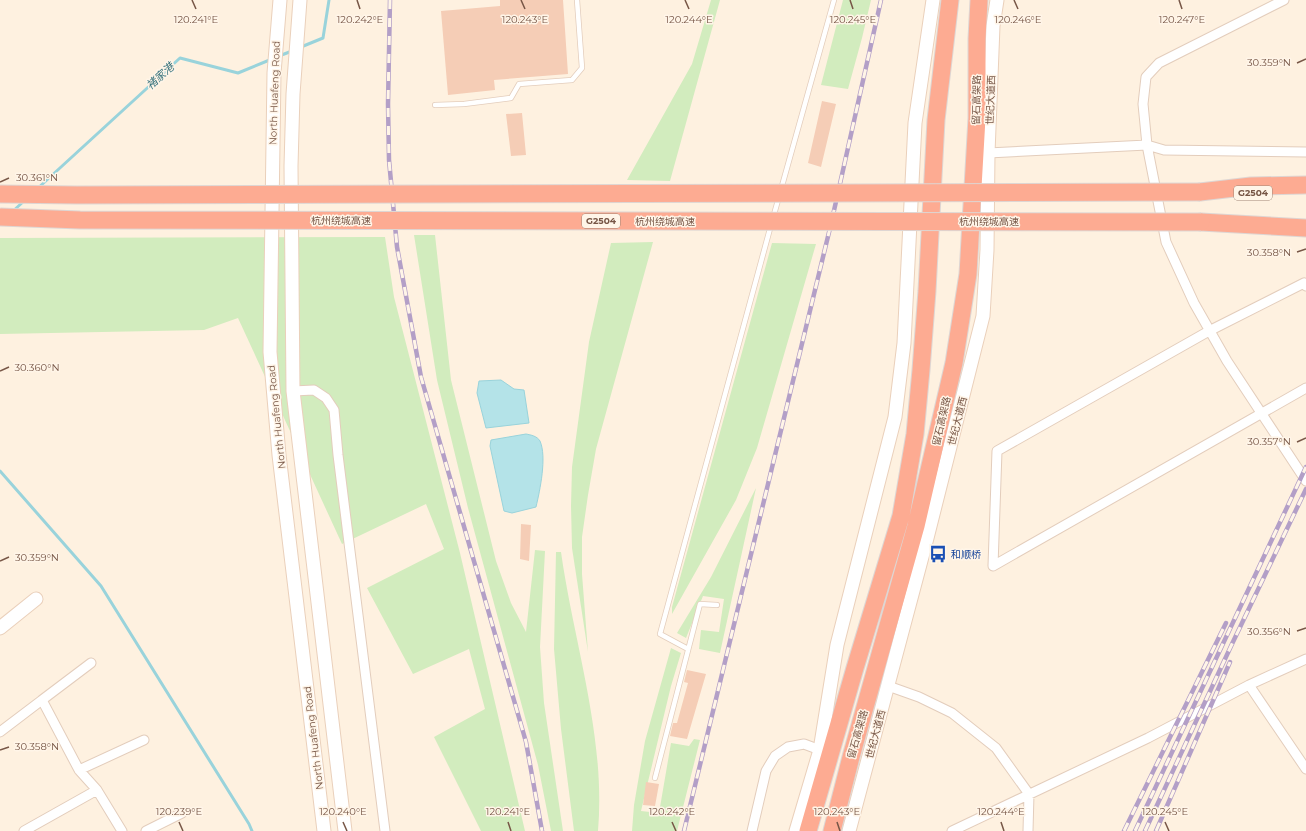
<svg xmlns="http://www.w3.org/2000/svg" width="1306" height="831" font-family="Montserrat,'Noto Sans SC',sans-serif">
  <rect width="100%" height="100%" fill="#fef1e0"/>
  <path fill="#d2ecbe" d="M711 0H720L670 181 627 180 692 64Z
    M843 0H871L862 38 848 89 821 85Z
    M414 235H435L451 380 496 561 511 603 526 632 535 550 545 551 540 647 544 703 563 831H551L538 765 468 508 437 380Z
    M385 237 394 297 460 553 525 831H481L434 737 485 709 469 649 413 674 367 588 444 549 426 504 342 544 238 318 204 330 0 334V238Z
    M653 242 596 449 588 495 582 537V574L588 652 572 548 571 506 572 467 589 342 611 243Z
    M772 243 816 244 757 448 736 500 672 614V607Z
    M756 488 720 653 699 649 701 630 719 632 724 599 703 596 686 638 677 633 711 577Z
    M556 552H561C574 644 606 737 598 831H574L561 729 554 649Z
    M671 648 681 653 671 686 641 811 659 813 671 743 689 746 694 739 700 740 677 831H632L634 805 645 741Z"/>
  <path fill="#b4e3e8" stroke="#99d3db" d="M501 380 514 389 524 390 529 423 486 428 477 393 479 381Z
    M526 434C531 435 537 436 540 441 547 457 540 490 536 507L512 513 504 511 490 446 491 440Z"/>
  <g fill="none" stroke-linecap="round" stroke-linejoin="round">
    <path stroke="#99d3db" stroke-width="3" d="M301 47 323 38 329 0
      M279 56 292 51
      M37 189 180 58 238 73 272 59
      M12 212 24 201
      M0 471 101 586 249 824 252 831"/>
  </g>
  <path fill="#f5cdb6" d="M500 0H563L568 74 494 80 495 90 448 95 441 11 500 6Z
    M822 101 836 104 821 167 808 163Z
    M522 113 526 155 511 156 506 114Z
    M521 524 531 525 529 561 520 559Z
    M687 670 706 674 687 739 670 736 673 723H677L688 683 684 682Z
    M646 782 659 784 655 806 643 805Z"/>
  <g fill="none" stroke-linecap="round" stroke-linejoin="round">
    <g stroke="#e3cdbc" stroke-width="6">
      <path id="lane" d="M435 105 464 104 511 98 519 84 572 80 582 68 577 0
        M773 218 834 0
        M688 649 660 634 771 225
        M655 778 700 604 717 605"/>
    </g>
    <g stroke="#e3cdbc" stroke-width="11">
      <path id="street" d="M1284 0 1159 63 1146 77 1143 104 1147 145 1166 242 1194 303 1227 361 1306 481
        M988 153 1147 145 1164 150 1306 152
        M1306 286 1304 283 1209 331 997 451 993 566 1306 388
        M293 391 314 390 326 398 334 410 338 455 385 831
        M1249 685 1306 769
        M888 686 919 697 952 713 996 748 1029 794 1028 831
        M42 700 91 663
        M0 732 42 700 79 770 97 790 122 831
        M79 770 144 740
        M24 831 97 790
        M146 831 182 813
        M752 831 766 771 775 756 788 747 804 744 820 750
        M952 831 1148 738 1249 685 1306 659"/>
    </g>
    <g stroke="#ead0bb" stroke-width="15">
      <path id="secondary" d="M280 0 274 73 270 352 279 455 324 831
        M300 0 293 94 291 166 293 391 345 831
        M0 628 36 599
        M796 831 820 750 837 645 895 417 904 343 915 123 933 0
        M849 831 927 538 983 316 987 250 988 153 993 26 997 0"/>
    </g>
    <g stroke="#ded6d3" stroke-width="19">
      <path id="highway" d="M1200 192 1251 186 1306 185
        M1201 222 1306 228
        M808 831 855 668 901 516 915 434 921 370 927 291 936 120 950 0
        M832 831 851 757 916 526 954 363 968 274 977 118V39L979 0"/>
    </g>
    <use href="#lane" stroke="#fff" stroke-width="4.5"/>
    <use href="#street" stroke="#fff" stroke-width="9"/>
    <use href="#secondary" stroke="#fff" stroke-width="13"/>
    <use href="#highway" stroke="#fdab92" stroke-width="17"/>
    <g stroke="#b39fc7" stroke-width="4.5">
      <path id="rail" d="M390 0 388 104 389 160 397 247 421 377 526 742 542 831
        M684 831 831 224 881 0
        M1124 831 1226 623
        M1135 831 1306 467
        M1145 831 1232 644 1306 489
        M1156 831 1230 662"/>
    </g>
    <use href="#rail" stroke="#fff5e8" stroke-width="3" stroke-dasharray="9" stroke-linecap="butt"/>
    <g stroke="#ded6d3" stroke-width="19" stroke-linecap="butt">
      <path id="highway-bridge" d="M0 194 77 195 1200 192
        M0 217 80 220 1201 222"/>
    </g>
    <use href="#highway-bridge" stroke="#fdab92" stroke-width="17"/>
  </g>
  <path fill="none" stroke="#775646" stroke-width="1.5" d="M192 0 196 9M357 0 360 9M521 0 525 9M685 0 689 9M850 0 853 9M1014 0 1018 9M1179 0 1182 9M1297 63 1306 59M0 182 9 178M1297 252 1306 249M0 371 9 367M1297 442 1306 438M0 561 9 557M1297 631 1306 628M0 750 9 747M179 822 183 831M343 822 347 831M508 822 511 831M672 822 676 831M837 822 840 831M1001 822 1004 831M1165 822 1169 831"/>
  <defs>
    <g id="bus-bare" transform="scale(1.38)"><path d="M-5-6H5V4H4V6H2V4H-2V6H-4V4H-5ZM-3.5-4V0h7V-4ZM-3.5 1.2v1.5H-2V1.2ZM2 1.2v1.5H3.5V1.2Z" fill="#1a4fb4" stroke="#fff5e8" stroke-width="2.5" paint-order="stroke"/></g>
  </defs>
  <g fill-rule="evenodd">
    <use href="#bus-bare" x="938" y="554"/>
  </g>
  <g text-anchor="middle" stroke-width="3" stroke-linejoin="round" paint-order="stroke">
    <g fill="#fff5e8" stroke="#a08677" stroke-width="1">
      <rect x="1234" y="186" width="38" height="14" rx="3"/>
      <rect x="582" y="214" width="38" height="14" rx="3"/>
    </g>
    <g font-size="9" font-weight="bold" fill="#775646">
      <text x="1253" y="196">G2504</text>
      <text x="601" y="224">G2504</text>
    </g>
    <g font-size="10" fill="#775646" stroke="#fff5e8">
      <text transform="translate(274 93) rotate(-88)" y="4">North Huafeng Road</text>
      <text transform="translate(976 100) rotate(-89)" y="4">留石高架路</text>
      <text transform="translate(990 100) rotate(-88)" y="4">世纪大道西</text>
      <text x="341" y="224">杭州绕城高速</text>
      <text x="665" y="225">杭州绕城高速</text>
      <text x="989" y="225">杭州绕城高速</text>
      <text transform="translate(276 417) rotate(-96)" y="4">North Huafeng Road</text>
      <text transform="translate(941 421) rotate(-77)" y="4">留石高架路</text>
      <text transform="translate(957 421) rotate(-76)" y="4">世纪大道西</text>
      <text transform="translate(857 734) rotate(-74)" y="4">留石高架路</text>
      <text transform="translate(875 734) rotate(-75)" y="4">世纪大道西</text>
      <text transform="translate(313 738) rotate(-97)" y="4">North Huafeng Road</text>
    </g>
    <g font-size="10" fill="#164399" stroke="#fff5e8" text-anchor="start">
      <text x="951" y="558">和顺桥</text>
    </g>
    <g font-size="11" font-style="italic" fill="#39747e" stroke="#fff5e8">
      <text transform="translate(160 76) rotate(-42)" y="4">褚家港</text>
    </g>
  </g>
  <g font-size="10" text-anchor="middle" fill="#775646" stroke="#fff5e8" stroke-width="3" stroke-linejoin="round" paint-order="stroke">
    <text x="196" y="23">120.241°E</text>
    <text x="360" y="23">120.242°E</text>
    <text x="525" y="23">120.243°E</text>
    <text x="689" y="23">120.244°E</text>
    <text x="853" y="23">120.245°E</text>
    <text x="1018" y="23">120.246°E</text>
    <text x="1182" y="23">120.247°E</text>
    <text x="1269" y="66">30.359°N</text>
    <text x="37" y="181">30.361°N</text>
    <text x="1269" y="256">30.358°N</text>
    <text x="37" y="371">30.360°N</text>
    <text x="1269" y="445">30.357°N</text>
    <text x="37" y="561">30.359°N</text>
    <text x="1269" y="635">30.356°N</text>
    <text x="37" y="750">30.358°N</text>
    <text x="179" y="815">120.239°E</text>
    <text x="343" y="815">120.240°E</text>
    <text x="508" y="815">120.241°E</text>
    <text x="672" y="815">120.242°E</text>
    <text x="837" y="815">120.243°E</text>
    <text x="1001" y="815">120.244°E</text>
    <text x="1165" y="815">120.245°E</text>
  </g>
</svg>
